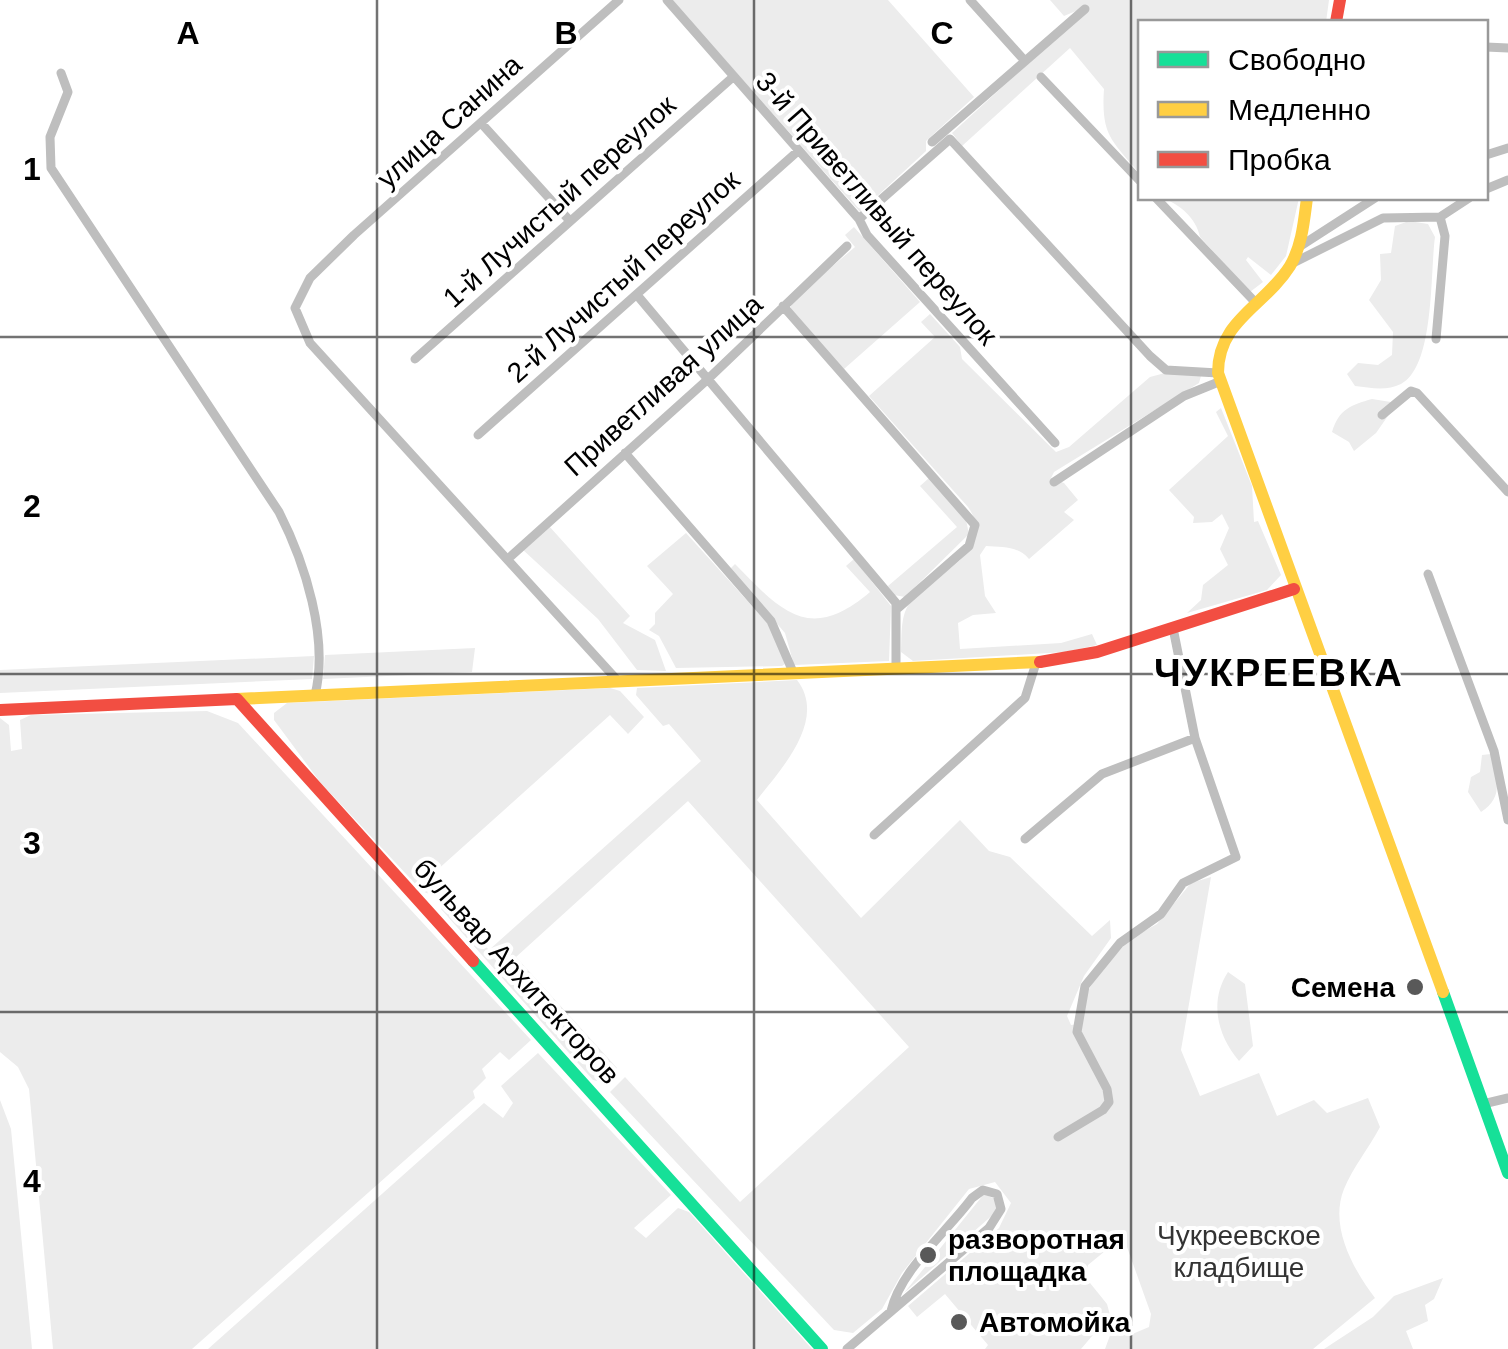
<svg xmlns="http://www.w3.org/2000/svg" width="1508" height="1349" font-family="Helvetica,sans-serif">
  <rect width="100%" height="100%" fill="#fff"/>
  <path fill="#ececec" d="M672 0H888L974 97 926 141V151L860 212Z
    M1050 0H1329L1326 22H1140V174C1111 140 1101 135 1104 89L1070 48 962 146 952 133 1088 9V6L1064 16Z
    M1162 198H1299L1286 256 1271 275 1248 257 1246 260 1263 282 1250 292 1200 237C1196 218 1180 204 1162 198Z
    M1409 221 1428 224 1435 237C1430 272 1435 366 1401 384 1387 391 1371 388 1355 386L1347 374 1358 363 1378 365 1392 355 1393 332 1369 300 1381 280 1380 254 1391 253 1395 226Z
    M854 227 920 302 844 369 790 309 794 299 855 247 845 235Z
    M930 314 960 347 962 359 1056 452 1069 447 1150 377 1165 373 1201 376 1199 383 1054 472 1051 478 1064 483 1078 500 1064 512 1074 520 1029 559C1018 546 1002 547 986 546L980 555 985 596 996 613 973 615 958 623 960 649 1061 643 1092 634 1097 645 1065 652 913 661 901 652C902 637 900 617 909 604 933 571 1000 554 968 507L869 396 935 337 921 322Z
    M1372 399 1397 403 1376 433 1354 451 1349 442 1332 432C1339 409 1351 405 1372 399Z
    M1221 408 1252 486 1254 522 1258 521 1281 575 1267 590 1187 613 1201 600 1203 585 1228 565 1220 549 1229 528 1222 514 1212 522 1193 523 1194 517 1169 490 1228 436 1216 412Z
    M929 478 966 520 969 534 905 597 894 595 888 586 957 527 920 486Z
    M549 526 630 616 623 623 655 640 666 671 637 670 598 619 522 549Z
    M686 533 770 626 785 664 782 666 676 668 659 636 649 630 655 624V613L673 594 647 566Z
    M854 559 891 606 889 661 794 665 785 633 730 569 735 564C781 611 809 644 870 592L846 566Z
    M475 648 472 672 323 679 325 655Z
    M314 656 312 679 0 693V670Z
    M797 680C828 720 780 770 757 800L861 918 960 820 989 851 1010 857 1092 936 1110 920 1111 938 1084 976 1067 1016 1071 1025 1081 1024 1088 991 1098 974 1130 939 1157 924 1191 883 1211 877 1181 1050 1200 1096 1259 1073 1277 1116 1314 1100 1327 1113 1368 1098 1380 1127C1369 1148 1353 1167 1344 1189 1329 1226 1353 1269 1375 1298L1313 1349H1105L1112 1330 1121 1327 1130 1335 1149 1327 1151 1314 1127 1247H1110L1088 1265 1086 1278 1107 1304 1110 1315 1081 1349H985L988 1345 945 1294 917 1317 908 1306 999 1228 1011 1203 995 1182 969 1189 902 1273 882 1309 853 1333 834 1330 610 1092 625 1077 740 1202 909 1047 688 801 516 957 617 1068 601 1082 593 1080 441 909 446 904 489 950 701 761 669 724 663 726 636 695 637 688Z
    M610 688 620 691 644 717 628 734 610 715 426 880 438 894 434 896 422 891 320 782 274 720V713L287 703Z
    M207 711 238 723 531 1040 509 1060 500 1052 482 1069 486 1078 473 1091 475 1098 192 1349H53L29 1089 18 1067 0 1052V718L9 725 11 751 22 749 20 720 31 715Z
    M1491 754C1496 779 1505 796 1481 812L1468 792 1471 777 1480 772 1482 755Z
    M1228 972 1245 984 1253 1046 1239 1061C1217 1035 1209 1001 1228 972Z
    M538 1053 671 1195 634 1228 646 1238 678 1208 689 1212 812 1349H208L484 1103 503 1118 513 1103 501 1086Z
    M0 1100 11 1129 32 1349H0Z
    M984 1194 997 1200 996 1212 904 1293Z
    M1443 1278 1434 1299 1425 1305 1428 1321 1406 1331 1413 1349H1324L1373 1317 1394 1296Z"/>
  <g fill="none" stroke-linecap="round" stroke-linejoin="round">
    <path stroke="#bebebe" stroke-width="9" d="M667 0 859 219 867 235 1055 443
      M970 0 1025 61
      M1486 47 1508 48
      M61 73 68 92 50 137 51 168 279 512C305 563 329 638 315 695
      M1041 77 1140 181
      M481 123 570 221
      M932 142 1085 9
      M1486 155 1508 148
      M1486 189 1508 180
      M1156 198 1255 302
      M859 219 950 139 1150 356 1166 370 1218 373
      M1299 247 1375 198
      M1293 263 1383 218 1440 217 1469 198
      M637 295 896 603V669
      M783 306 975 525 969 546 898 608
      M1436 339 1445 236 1440 217
      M415 359 733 77
      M1382 415 1411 391 1417 393 1508 492
      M478 435 798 151
      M625 453 771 621 793 672
      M1054 482 1184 396 1221 381
      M509 558 707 380 847 246
      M1428 574 1494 751 1508 820
      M618 681 310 343 295 308 310 278 354 235 619 0
      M874 835 1025 698 1036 663
      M1025 839 1102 774 1195 738
      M1483 1104 1508 1098
      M1058 1137 1103 1110 1109 1102 1107 1089 1077 1032 1085 986 1120 943 1161 914 1183 883 1236 857 1195 738 1173 628
      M847 1349 989 1228 1001 1209 997 1194 983 1190 972 1198C946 1233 901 1269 891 1311"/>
    <path stroke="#16e098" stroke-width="12" d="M473 961 822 1349
      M1443 992 1508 1173"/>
    <path stroke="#ffcf43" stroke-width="12" d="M1307 198C1304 221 1302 246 1290 266 1265 306 1218 320 1218 373L1443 992
      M237 699 1040 662"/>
    <path stroke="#f24e42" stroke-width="12" d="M1336 22 1340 0
      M1040 662 1097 652 1294 589
      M0 710 237 699 473 961"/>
  </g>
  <path fill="none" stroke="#000" stroke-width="2.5" stroke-opacity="0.55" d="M377 0V1349M754 0V1349M1131 0V1349M0 337H1508M0 674H1508M0 1012H1508"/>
  <g fill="#595959" stroke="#fff" stroke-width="4">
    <circle cx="1415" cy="987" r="10"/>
    <circle cx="928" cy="1255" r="10"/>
    <circle cx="959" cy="1322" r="10"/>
  </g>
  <g text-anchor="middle" stroke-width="8" stroke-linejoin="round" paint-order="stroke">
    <g font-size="28" fill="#000" stroke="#fff">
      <text transform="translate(449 121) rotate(-42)" y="10">улица Санина</text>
      <text transform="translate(559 201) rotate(-42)" y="10">1-й Лучистый переулок</text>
      <text transform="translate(877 208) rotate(49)" y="10">3-й Приветливый переулок</text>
      <text transform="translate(623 276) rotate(-42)" y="10">2-й Лучистый переулок</text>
      <text transform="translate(663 385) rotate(-42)" y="10">Приветливая улица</text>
      <text transform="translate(517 971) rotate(48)" y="10">бульвар Архитекторов</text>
    </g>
    <g font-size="28" font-weight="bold" fill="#000" stroke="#fff" text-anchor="start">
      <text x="1395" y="997" text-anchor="end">Семена</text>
      <text x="948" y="1249">разворотная<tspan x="948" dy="32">площадка</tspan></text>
      <text x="979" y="1332">Автомойка</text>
    </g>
    <g font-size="28" fill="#333" stroke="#fff">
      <text x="1239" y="1245">Чукреевское<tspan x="1239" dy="32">кладбище</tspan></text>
    </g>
    <g font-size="38" font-weight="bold" letter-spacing="2.5" fill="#000" stroke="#fff">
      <text x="1279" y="686">ЧУКРЕЕВКА</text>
    </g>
  </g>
  <g font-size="32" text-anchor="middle" font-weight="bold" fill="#000" stroke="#fff" stroke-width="8" stroke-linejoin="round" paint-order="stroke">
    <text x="188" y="44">A</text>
    <text x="566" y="44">B</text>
    <text x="942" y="44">C</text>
    <text x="32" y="180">1</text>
    <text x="32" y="517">2</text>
    <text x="32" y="854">3</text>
    <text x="32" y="1192">4</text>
  </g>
  <rect x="1138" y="20" width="350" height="180" fill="#ffffff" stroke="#999999" stroke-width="2.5"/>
  <rect x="1158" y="52" width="50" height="15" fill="#16e098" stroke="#999999" stroke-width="2.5"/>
  <text x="1228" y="70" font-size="30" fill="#000000">Свободно</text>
  <rect x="1158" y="102" width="50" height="15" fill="#ffcf43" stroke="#999999" stroke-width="2.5"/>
  <text x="1228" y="120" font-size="30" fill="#000000">Медленно</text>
  <rect x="1158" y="152" width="50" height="15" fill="#f24e42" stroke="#999999" stroke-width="2.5"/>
  <text x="1228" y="170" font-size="30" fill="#000000">Пробка</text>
</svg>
